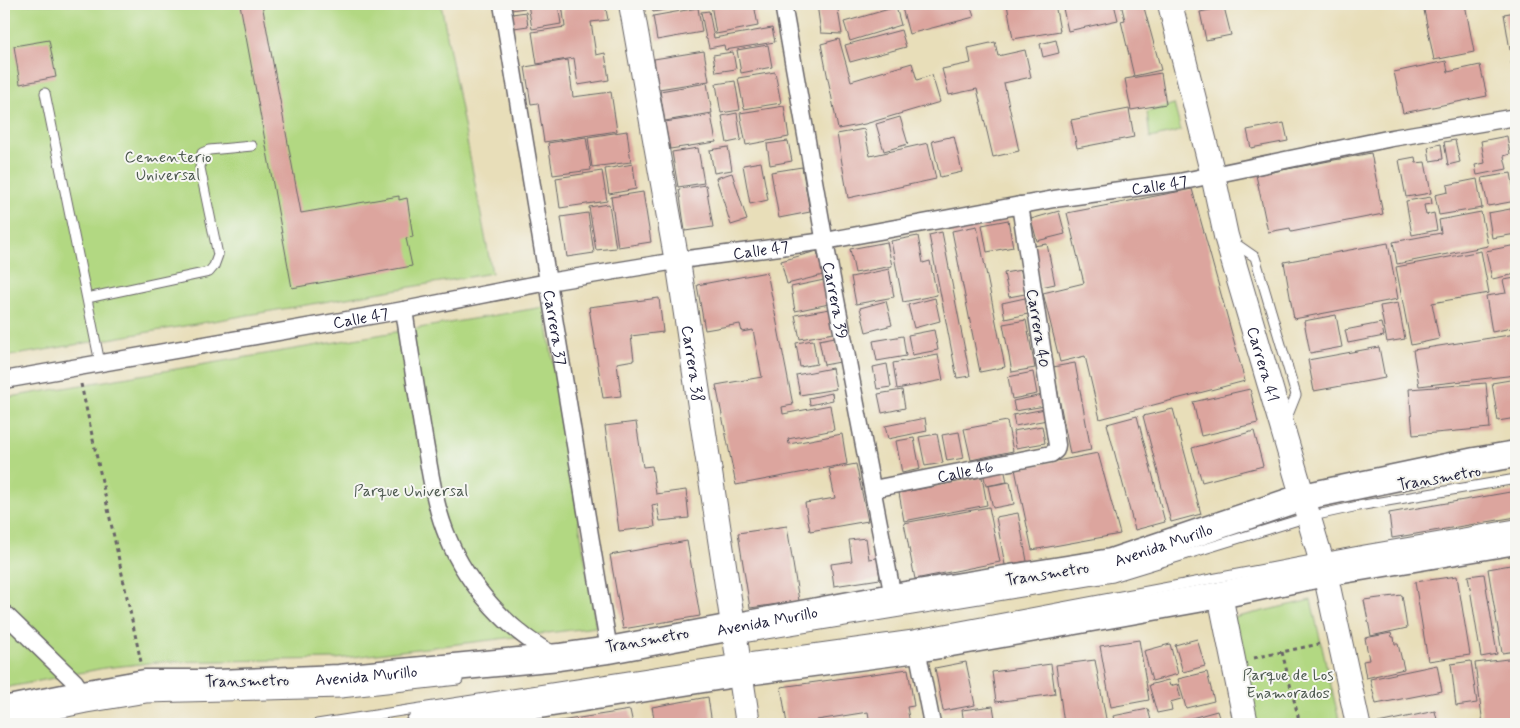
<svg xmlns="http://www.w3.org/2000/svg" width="1520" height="728" font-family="Mynerve,sans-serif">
  <rect width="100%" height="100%" fill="#f6f6f2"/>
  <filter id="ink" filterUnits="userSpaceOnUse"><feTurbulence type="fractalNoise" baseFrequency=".02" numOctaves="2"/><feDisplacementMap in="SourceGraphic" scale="10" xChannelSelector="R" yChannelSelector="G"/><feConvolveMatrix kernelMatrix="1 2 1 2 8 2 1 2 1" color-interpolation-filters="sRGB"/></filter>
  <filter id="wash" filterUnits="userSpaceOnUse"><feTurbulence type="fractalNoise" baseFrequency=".0096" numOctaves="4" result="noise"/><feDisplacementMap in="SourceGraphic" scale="20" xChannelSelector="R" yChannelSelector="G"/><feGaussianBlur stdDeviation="1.12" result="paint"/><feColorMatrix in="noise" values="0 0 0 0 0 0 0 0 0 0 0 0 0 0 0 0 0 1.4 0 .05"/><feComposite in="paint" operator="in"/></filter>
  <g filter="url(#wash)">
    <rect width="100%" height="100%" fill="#e8deb9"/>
    <path fill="#b2d882" stroke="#6a7d5e" d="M4 4H441L492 273 4 357Z
      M1174 104 1181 131 1150 138 1147 112Z
      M544 307 596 627 336 659 158 662 104 668 4 688V398Z
      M1311 600 1340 724H1256L1233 618Z"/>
    <g id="blocks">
      <path fill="#dca59e" d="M240 4H262L301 213 399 196V200L407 198 413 237 406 238 412 266 292 288Z
        M510 4H525V8L511 10Z
        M528 4H558L561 24 532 29Z
        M562 4H605L608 20 591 22 596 55 605 53 609 80 578 85 574 58 537 64 532 32 565 27Z
        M652 4H675L676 8 653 12Z
        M711 4H754L758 26 716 34Z
        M817 4H837L842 34 821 33Z
        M901 4H970L974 17 909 34Z
        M1007 4H1055L1060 31 1013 39Z
        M1062 4H1114L1118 20 1068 31Z
        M1121 4H1143L1161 70 1134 76 1121 21 1125 20Z
        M1428 4H1465L1474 52 1434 60 1423 5Z
        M896 7 901 25 850 41 844 22Z
        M1224 7 1231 35 1206 40 1200 12Z
        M698 8 702 32 657 40 653 16Z
        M709 11 714 38 772 28 775 42 725 50 724 45 709 48 707 39H706L701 12Z
        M526 12 528 26 514 28 512 14Z
        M1516 12V49L1510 50 1504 14Z
        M901 30 906 47 850 62 845 45Z
        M839 39 851 81 912 63 917 80 932 75 940 102 865 124 838 129 821 44Z
        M49 40 56 77 20 84 14 46Z
        M1056 40 1059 53 1043 57 1040 44Z
        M995 42 998 56 1025 50 1031 77 1004 83 1019 151 993 157 977 89 949 95 942 69 971 63 968 48Z
        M768 45 772 67 741 73 737 50Z
        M704 51 709 81 659 89 654 59Z
        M733 52 736 69 716 72 713 55Z
        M568 60 573 97 611 92 617 131 544 142 538 103 531 104 525 67Z
        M1446 61 1448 72 1480 65 1487 96 1403 113 1394 72Z
        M1516 61V83H1515L1511 62Z
        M775 72 781 103 744 109 738 78Z
        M1161 73 1166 104 1131 110 1125 79Z
        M735 81 740 110 721 113 716 84Z
        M707 83 712 113 665 121 660 91Z
        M784 106 789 137 746 145 740 113Z
        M1129 109 1134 137 1077 148 1071 120Z
        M737 113 741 140 727 143 722 116Z
        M711 115 716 142 670 149 665 122Z
        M900 117 908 144 884 151 876 124Z
        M1284 123 1288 141 1251 148 1247 130Z
        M864 129 870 156 928 143 936 179 848 198 837 134Z
        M627 131 631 162 592 167 588 137Z
        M954 136 962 172 940 177 932 141Z
        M1507 136 1510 154 1504 156 1507 169 1477 175 1475 165 1485 163 1481 141Z
        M586 137 591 170 553 175 548 143Z
        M1455 140 1460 162 1448 165 1444 142Z
        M788 141 792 161 770 165 767 144Z
        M1441 144 1443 159 1430 161 1428 147Z
        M728 147 732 170 714 173 710 150Z
        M698 148 704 183 678 187 672 152Z
        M1371 153 1383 214 1291 232 1290 228 1268 232 1256 175Z
        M1415 157 1416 163 1425 162 1431 193 1406 197 1399 160Z
        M761 162 768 200 750 204 743 165Z
        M633 164 636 189 609 194 605 169Z
        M802 167 810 212 779 218 771 172Z
        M602 171 607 201 560 208 556 178Z
        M732 173 747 220 731 225 716 178Z
        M1511 173 1516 201 1488 206 1482 178Z
        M1477 179 1482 208 1439 215 1435 195 1448 192 1447 185Z
        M706 185 713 227 685 231 679 189Z
        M1192 189 1245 381 1100 419 1085 356 1060 362 1043 293 1084 283 1067 213Z
        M643 192 651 242 618 247 611 197Z
        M1431 197 1432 204 1424 205 1426 215 1434 213 1437 230 1412 235 1406 201Z
        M609 204 616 248 596 250 589 207Z
        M1516 208V234L1492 238 1488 213Z
        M1059 211 1065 234 1037 241 1031 219Z
        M1481 212 1488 246 1397 264 1393 242 1441 233 1439 220Z
        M588 213 594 253 567 257 561 217Z
        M1008 220 1013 247 987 252 982 225Z
        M977 226 1005 367 980 372 952 231Z
        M942 232 970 376 957 378 929 235Z
        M918 236 923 263 930 261 937 295 903 302 891 241Z
        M887 242 892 266 855 273 850 249Z
        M1388 243 1398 299 1294 319 1284 262Z
        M1047 244 1055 284 1041 287 1033 246Z
        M1516 245V274L1492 279 1486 251Z
        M817 251 823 275 787 284 781 261Z
        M1481 251 1489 293 1432 303 1439 339 1411 345 1396 267Z
        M889 269 894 297 856 304 851 277Z
        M1021 270 1025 294 1009 297 1004 273Z
        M767 272 793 405 782 407 783 414 830 405 834 430 788 439 789 444 842 434 847 464 736 485 716 385 762 377 753 330 742 332 740 324 705 330 697 285Z
        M1516 278V290L1513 291 1516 308V327L1492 332 1486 296 1506 293 1503 280Z
        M824 280 829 304 795 311 791 287Z
        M659 298 663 332 631 336 634 360 617 363 621 396 603 398 589 307Z
        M935 298 940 321 914 328 908 305Z
        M1025 298 1028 314 1005 319 1002 303Z
        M886 301 892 325 866 332 860 308Z
        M1398 303 1405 339 1387 342 1380 306Z
        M830 309 834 333 800 339 795 315Z
        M1336 315 1342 347 1310 353 1304 321Z
        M1026 320 1035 368 1012 372 1003 324Z
        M1381 323 1384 336 1348 343 1345 330Z
        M934 330 938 350 912 355 908 335Z
        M1516 334V375L1419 386 1413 350Z
        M903 336 906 356 877 361 873 341Z
        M835 337 840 362 824 365 819 340Z
        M813 340 817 364 800 367 796 343Z
        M1379 347 1385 378 1314 391 1308 360Z
        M938 355 943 380 897 389 893 363Z
        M1075 363 1091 450 1070 454 1053 367Z
        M887 364 891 387 877 389 873 367Z
        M832 368 836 389 800 395 796 375Z
        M1033 372 1037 394 1012 399 1008 377Z
        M1516 379V418L1498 421 1492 383Z
        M1486 383 1490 428 1413 435 1409 389Z
        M1250 389 1258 423 1201 436 1193 402Z
        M902 390 905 408 882 413 878 394Z
        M832 393 833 400 810 405 809 398Z
        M1043 395 1045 406 1015 411 1013 401Z
        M1045 409 1047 420 1015 426 1013 415Z
        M1173 409 1201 514 1171 522 1143 416Z
        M1137 416 1165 522 1135 530 1107 424Z
        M925 418 927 431 888 439 885 426Z
        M1007 421 1013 451 971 460 964 429Z
        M636 422 643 467 652 466 656 494 686 490 689 518 660 521 657 504 652 505 655 527 619 531 605 426Z
        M1042 426 1045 443 1016 448 1013 431Z
        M1254 431 1263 466 1202 482 1192 448Z
        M959 432 964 458 947 461 942 435Z
        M937 434 943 463 925 466 919 437Z
        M914 438 920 469 902 473 896 441Z
        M1098 453 1120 534 1032 550 1015 469Z
        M856 464 868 521 810 531 805 503 835 498 829 469Z
        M1004 468 1007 482 986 486 983 472Z
        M982 477 987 505 904 521 899 493Z
        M1010 482 1014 504 993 508 988 486Z
        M1516 491V517L1392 538 1389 513Z
        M989 507 1000 562 915 579 904 523Z
        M1018 513 1027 561 1005 565 996 517Z
        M787 526 799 601 750 608 738 533Z
        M866 538 869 559 877 558 880 579 834 586 831 564 852 561 849 540Z
        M687 541 700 616 623 629 610 555Z
        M1516 564V651L1502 653 1488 569Z
        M1484 574 1497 654 1481 657 1468 576Z
        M1457 576 1470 655 1428 661 1415 582Z
        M1402 595 1407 628 1371 636 1364 600Z
        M1391 633 1392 637H1394L1395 644H1398L1404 669 1366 678 1363 661 1369 660 1365 638Z
        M1197 639 1205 666 1183 672 1175 645Z
        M1139 640 1149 700 1111 707 1100 646Z
        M1170 644 1178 674 1152 681 1144 651Z
        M1516 658V724H1483L1475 663Z
        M1095 660 1107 724H1064L1056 665Z
        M1471 661 1477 703 1456 706 1451 664Z
        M966 662 975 705 943 711 935 668Z
        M1051 664 1055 694 996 702 992 672Z
        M1437 665 1442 691 1376 704 1370 679Z
        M908 669 914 706 907 707 910 724H870L868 712 817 720 818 724H787L781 687Z
        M1207 672 1214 701 1186 708 1178 679Z
        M1168 680 1170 686 1177 684 1181 699 1170 702 1172 710 1157 713 1149 685Z
        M708 697 712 724H655L652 707Z
        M993 706 996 724H964L962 710Z
        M1148 709 1152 724H1115L1113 716Z
        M630 710 633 724H545L554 722Z
        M1217 711 1221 724H1170Z
        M1435 711 1438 724H1378V723Z"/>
    </g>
  </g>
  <g filter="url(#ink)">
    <use href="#blocks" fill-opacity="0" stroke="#676467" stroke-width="1"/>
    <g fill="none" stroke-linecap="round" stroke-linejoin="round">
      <g stroke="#676467" stroke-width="11">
        <path id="lane" d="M45 93 100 363
          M1232 241 1255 257 1296 395 1286 420
          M87 298 209 272 214 266 218 255 200 168 202 153 209 150 252 146
          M748 637 1113 577 1308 517 1358 506 1516 479
          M9 724 86 708 146 698 341 693 458 680
          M317 724 726 661 913 635 1365 550 1516 524"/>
      </g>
      <g stroke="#676467" stroke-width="19">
        <g id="street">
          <path id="s1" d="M502 4 609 650"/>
          <path id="s2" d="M783 4 823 232 893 597"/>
          <path d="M404 310C411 356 418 403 426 449 431 479 436 510 448 538 467 585 511 634 556 656"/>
          <path id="s3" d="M4 380 404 310 548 282 688 259 825 241 1054 199 1179 182 1392 138 1516 117"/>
          <path id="s4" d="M873 489 1051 454 1056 450 1057 445 1020 205"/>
          <path d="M4 613 75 682 83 694"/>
          <path d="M917 649 932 724"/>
        </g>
      </g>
      <g stroke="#676467" stroke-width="26">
        <g id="secondary">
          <path id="s5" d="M631 4 675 251 678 261 748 724"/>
          <path id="s6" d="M1170 4 1213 175 1226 236 1325 573 1358 724"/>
          <path d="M1220 595 1246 724"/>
        </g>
      </g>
      <g stroke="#676467" stroke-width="29">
        <g id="primary">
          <path id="s7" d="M4 710 83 694 145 683H217L339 678 559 657 609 650 893 597 1111 562 1303 497 1475 461 1516 454"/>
          <path d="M419 724 754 671 917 649 1220 595 1325 573 1516 541"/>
        </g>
      </g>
      <path stroke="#676467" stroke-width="3" stroke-dasharray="4 4" stroke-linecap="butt" d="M81 384 141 662
        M1282 652 1300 724
        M1254 658 1319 644
        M1323 724 1336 721"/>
      <use href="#lane" stroke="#fff" stroke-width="9"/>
      <use href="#street" stroke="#fff" stroke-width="16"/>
      <use href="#secondary" stroke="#fff" stroke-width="24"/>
      <use href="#primary" stroke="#fff" stroke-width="26"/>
    </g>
  </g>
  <g text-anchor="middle" stroke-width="4" stroke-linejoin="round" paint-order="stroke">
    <g font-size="16" fill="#4d5950" stroke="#f6f6f2">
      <text x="168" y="162">Cementerio<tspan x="168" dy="18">Universal</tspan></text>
      <text x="411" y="496">Parque Universal</text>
      <text x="1288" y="680">Parque de Los<tspan x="1288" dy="18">Enamorados</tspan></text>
    </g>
    <g font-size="16" fill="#22223b" stroke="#f6f6f2">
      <text dy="6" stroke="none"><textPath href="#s3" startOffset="1172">Calle 47</textPath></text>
      <text dy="6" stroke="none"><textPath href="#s3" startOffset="768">Calle 47</textPath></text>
      <text dy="6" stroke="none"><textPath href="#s2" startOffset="301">Carrera 39</textPath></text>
      <text dy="6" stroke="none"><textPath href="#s3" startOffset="362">Calle 47</textPath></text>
      <text dy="6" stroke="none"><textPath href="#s1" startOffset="328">Carrera 37</textPath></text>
      <text transform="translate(1039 328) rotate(81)" y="6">Carrera 40</text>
      <text dy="6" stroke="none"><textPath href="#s5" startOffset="365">Carrera 38</textPath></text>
      <text dy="6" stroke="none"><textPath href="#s6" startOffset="372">Carrera 41</textPath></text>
      <text dy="6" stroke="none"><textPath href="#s4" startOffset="94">Calle 46</textPath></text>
      <text transform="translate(1439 477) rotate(-10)" y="6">Transmetro</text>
      <text dy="6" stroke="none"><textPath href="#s7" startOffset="1174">Avenida Murillo</textPath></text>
      <text transform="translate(1047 573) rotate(-9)" y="6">Transmetro</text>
      <text dy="6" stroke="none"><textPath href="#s7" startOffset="770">Avenida Murillo</textPath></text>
      <text transform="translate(647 639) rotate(-10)" y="6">Transmetro</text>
      <text dy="6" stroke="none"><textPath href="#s7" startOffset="365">Avenida Murillo</textPath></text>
      <text transform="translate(247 680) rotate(-1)" y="6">Transmetro</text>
    </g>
  </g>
  <rect width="1520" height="728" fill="none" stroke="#f6f6f2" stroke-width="20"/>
</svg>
